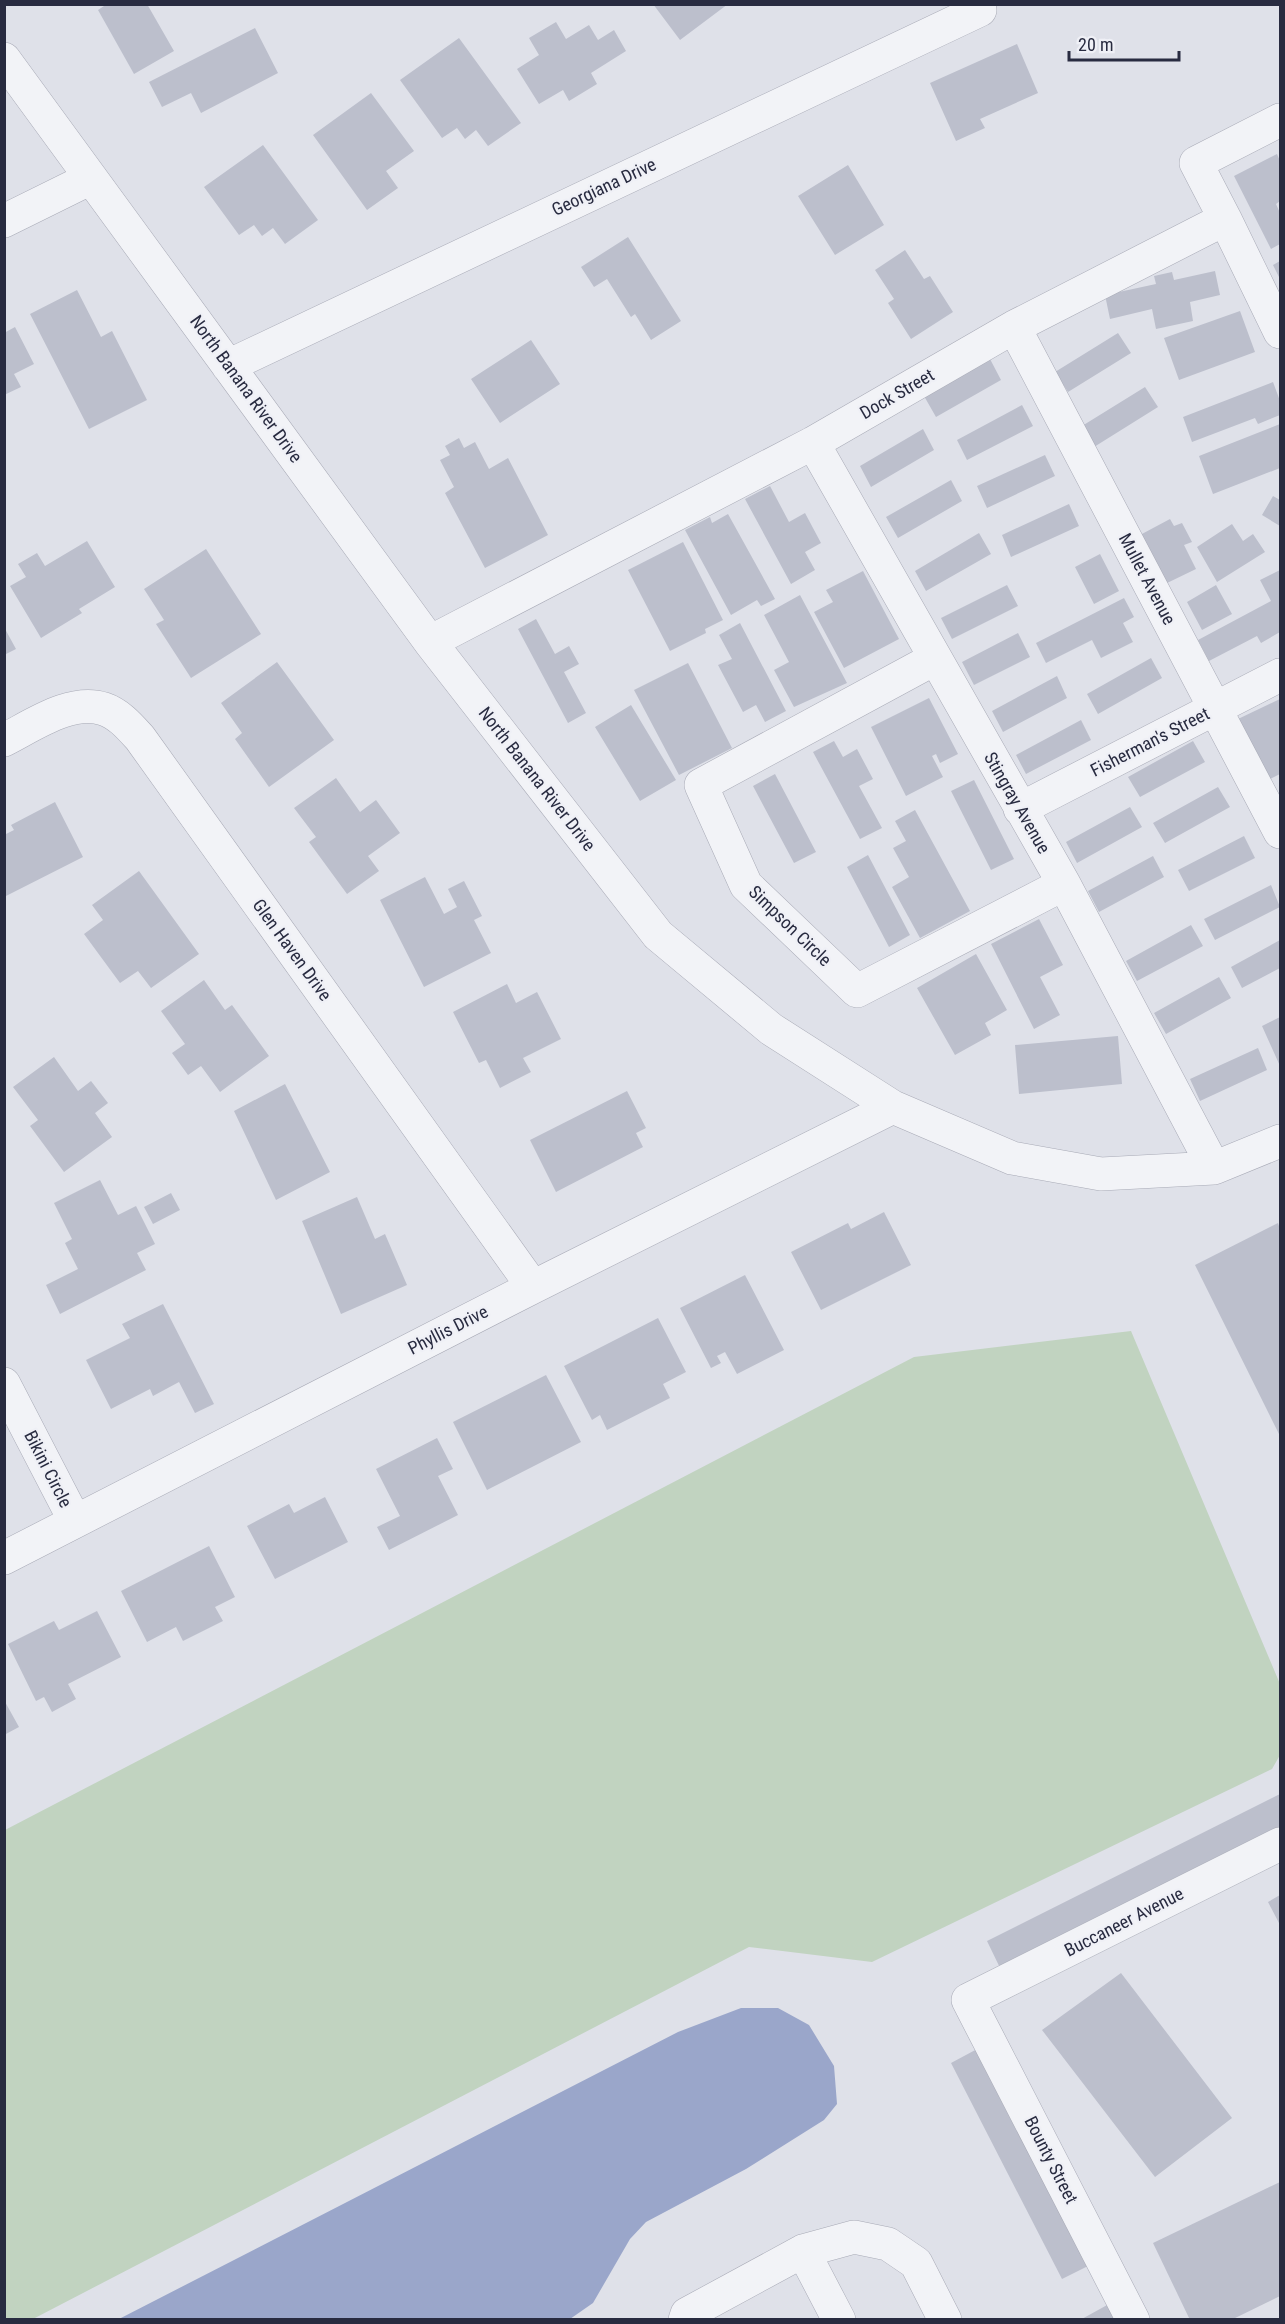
<svg xmlns="http://www.w3.org/2000/svg" width="1285" height="2324" font-family="'Roboto Condensed',sans-serif">
  <rect width="100%" height="100%" fill="#dfe1e9"/>
  <path fill="#c1d3c0" d="M1131 1331 1280 1684V1755L1272 1769 872 1962 749 1947 33 2319H5V1830L914 1357Z"/>
  <path fill="#9aa6ca" d="M741 2008H778L809 2025 834 2066 837 2104 824 2120 746 2169 646 2222 630 2239 593 2303 570 2319H119L678 2032Z"/>
  <path fill="#bcbfcc" d="M107 4H147L174 51 134 74 98 10Z
    M653 4H728L680 40Z
    M556 22 566 39 589 25 598 40 614 30 626 51 591 73 597 84 569 101 563 90 539 104 517 69 539 55 529 38Z
    M255 28 278 73 201 113 191 93 162 107 149 82Z
    M459 38 521 123 488 146 476 130 465 139 457 128 442 138 400 80Z
    M1017 44 1038 93 980 119 985 128 956 141 930 83Z
    M371 93 414 151 386 171 398 188 367 210 313 135Z
    M263 145 318 220 285 244 273 228 262 236 254 225 239 235 204 187Z
    M1277 154 1280 161V201L1276 204 1280 213V244L1271 249 1234 176Z
    M848 165 884 225 835 255 798 196Z
    M628 237 681 321 651 340 635 314 631 317 607 279 594 287 581 267Z
    M905 250 924 279 930 276 953 312 911 339 888 303 894 299 875 270Z
    M1280 261V279L1273 265Z
    M1215 271 1220 295 1190 302 1193 321 1156 329 1152 309 1110 319 1105 295 1156 284 1154 276 1172 272 1174 280Z
    M77 290 101 337 112 331 147 400 89 429 30 314Z
    M1240 311 1255 352 1179 380 1164 338Z
    M15 327 34 364 14 374 21 387 4 395V333Z
    M1118 333 1131 353 1068 392 1055 372Z
    M531 340 560 384 500 423 471 379Z
    M990 359 1001 380 936 417 924 396Z
    M1273 382 1280 401V415L1258 424 1255 418 1192 442 1183 417Z
    M1145 387 1158 407 1094 447 1082 426Z
    M1022 405 1033 426 967 460 957 440Z
    M1280 424V468L1213 494 1199 456Z
    M923 429 934 450 871 487 860 466Z
    M459 438 464 448 475 442 489 469 508 458 548 535 485 568 445 493 454 487 440 460 450 455 445 446Z
    M1045 455 1055 476 987 508 977 486Z
    M951 480 962 501 898 538 886 517Z
    M770 486 789 522 805 513 821 543 805 552 815 570 791 584 745 499Z
    M1273 496 1280 500V526L1262 515Z
    M1069 504 1079 526 1011 557 1002 535Z
    M728 514 775 599 761 606 757 600 731 615 685 530 710 517 712 523Z
    M1170 519 1174 526 1182 523 1192 542 1184 545 1196 569 1165 584 1140 535Z
    M1232 524 1243 541 1253 534 1265 552 1217 582 1197 547Z
    M979 533 991 554 926 591 915 571Z
    M87 541 115 587 79 609 82 613 41 638 10 586 26 577 18 564 37 553 45 566Z
    M683 542 723 620 705 629 706 633 670 651 628 570Z
    M206 549 261 634 191 678 156 624 164 620 144 589Z
    M1100 554 1119 591 1094 604 1075 567Z
    M1280 570V632L1261 643 1257 636 1209 661 1198 640 1271 601 1260 580Z
    M863 571 899 639 844 668 814 612 833 602 826 590Z
    M1007 585 1018 606 952 639 941 618Z
    M1216 585 1232 614 1202 630 1187 602Z
    M800 595 847 683 794 707 774 670 789 662 764 615Z
    M1124 598 1134 617 1123 623 1133 642 1101 658 1092 640 1046 663 1036 643Z
    M536 619 555 654 569 646 579 664 564 672 586 713 568 723 518 629Z
    M740 623 786 711 765 722 756 705 743 712 718 665 732 659 719 635Z
    M4 627 16 649 4 655Z
    M1018 633 1030 657 974 685 962 662Z
    M1151 658 1162 678 1098 714 1087 694Z
    M277 662 334 740 269 787 235 739 242 733 221 703Z
    M688 663 732 748 679 775 634 690Z
    M1057 676 1067 698 1003 732 992 711Z
    M929 698 958 754 940 763 936 754 932 756 943 777 906 796 871 727Z
    M1280 699V774L1268 780 1238 719Z
    M631 705 676 780 640 801 595 727Z
    M1081 720 1091 740 1026 774 1016 755Z
    M834 741 843 757 857 749 873 779 859 786 882 828 860 839 813 752Z
    M1193 741 1205 762 1140 797 1128 777Z
    M775 774 816 852 794 863 753 786Z
    M336 778 360 812 376 800 400 833 368 856 379 871 347 894 309 842 316 837 294 808Z
    M974 780 1014 859 991 870 951 791Z
    M1218 787 1230 807 1165 843 1153 823Z
    M55 802 83 857 4 897V835L14 830 11 825Z
    M1130 807 1142 827 1077 863 1066 842Z
    M915 810 970 911 920 938 892 887 909 877 893 848 906 841 895 821Z
    M1244 836 1255 858 1189 891 1178 870Z
    M868 855 910 935 889 947 847 867Z
    M1153 856 1164 877 1099 912 1088 891Z
    M139 871 199 954 151 988 138 971 120 983 84 934 103 920 92 905Z
    M425 877 444 914 457 907 448 889 464 881 482 916 474 920 491 953 424 987 380 900Z
    M1271 885 1280 907 1215 940 1204 919Z
    M1039 919 1063 965 1040 977 1060 1015 1034 1029 991 944Z
    M1191 925 1203 946 1137 981 1126 961Z
    M1280 940V968L1242 988 1231 967Z
    M976 954 1007 1010 985 1023 991 1035 955 1055 917 988Z
    M1219 977 1231 998 1166 1034 1154 1013Z
    M204 980 225 1010 232 1005 269 1056 220 1092 201 1066 188 1075 172 1053 185 1044 161 1011Z
    M507 984 516 1003 537 992 561 1039 523 1058 531 1072 500 1088 486 1060 479 1063 453 1012Z
    M1280 1017V1066L1262 1026Z
    M1118 1036 1122 1084 1019 1094 1015 1045Z
    M1258 1048 1267 1070 1200 1101 1190 1079Z
    M54 1057 78 1091 91 1081 108 1103 95 1113 112 1137 64 1172 30 1126 38 1120 13 1087Z
    M285 1084 330 1172 276 1200 234 1111Z
    M627 1091 646 1128 636 1133 643 1147 556 1192 530 1140Z
    M100 1180 118 1215 136 1206 155 1244 137 1253 146 1270 60 1314 46 1285 78 1269 65 1243 72 1239 54 1203Z
    M171 1193 180 1210 153 1224 144 1207Z
    M357 1197 375 1239 385 1234 407 1285 341 1314 302 1221Z
    M884 1212 911 1265 821 1310 791 1252 848 1223 851 1229Z
    M1278 1223 1280 1229V1436L1195 1265Z
    M745 1275 784 1350 737 1374 725 1352 717 1356 721 1363 711 1368 680 1308Z
    M163 1304 214 1404 195 1413 179 1382 153 1396 150 1389 111 1409 86 1360 130 1338 122 1324Z
    M658 1318 686 1372 663 1384 670 1398 607 1430 600 1415 592 1420 564 1366Z
    M546 1375 581 1442 487 1490 453 1422Z
    M437 1438 453 1469 438 1476 458 1515 389 1550 377 1527 400 1516 376 1469Z
    M325 1497 348 1542 275 1579 247 1526 289 1504 294 1513Z
    M209 1546 235 1597 215 1607 223 1621 183 1641 176 1627 147 1642 121 1591Z
    M97 1611 121 1657 68 1684 76 1699 52 1712 44 1697 36 1701 8 1644 54 1621 59 1630Z
    M4 1700 19 1727 4 1735Z
    M1280 1794V1836L1003 1974 987 1941Z
    M1280 1895V1925L1268 1902Z
    M1121 1973 1232 2118 1155 2177 1042 2030Z
    M979 2048 1090 2265 1062 2279 951 2063Z
    M1280 2182V2296L1231 2320H1190L1153 2243Z
    M1109 2304 1117 2320H1080Z"/>
  <g fill="none" stroke-linecap="round" stroke-linejoin="round">
    <g stroke="#a8aab6" stroke-width="34">
      <path id="minor" d="M4 59 430 642 658 935 771 1029 893 1107 1012 1158 1101 1174 1214 1168 1280 1141
        M1225 219 1280 332
        M4 221 91 178
        M1014 327 1280 832
        M228 366 980 10
        M813 443 1064 884 1214 1168
        M430 642 813 443 1014 327 1225 219 1196 163 1280 120
        M934 659 701 785 746 885 857 991 1064 884
        M4 740C32 726 71 698 104 709 119 714 130 727 140 738L533 1287
        M1020 809 1280 675
        M4 1384 75 1521
        M4 1558 533 1287 893 1107
        M803 2251 839 2320
        M685 2320 687 2314 803 2251 854 2237 888 2244 916 2263 945 2320
        M1133 2320 968 2000 1280 1844"/>
    </g>
    <use href="#minor" stroke="#f2f3f7" stroke-width="33"/>
  </g>
  <g text-anchor="middle" stroke-width="4.5" stroke-linejoin="round" paint-order="stroke">
    <g font-size="18" fill="#282b40" stroke="#eff0f6">
      <text transform="translate(604 187) rotate(-25)" y="6">Georgiana Drive</text>
      <text transform="translate(246 389) rotate(54)" y="6">North Banana River Drive</text>
      <text transform="translate(897 394) rotate(-30)" y="6">Dock Street</text>
      <text transform="translate(1147 579) rotate(62)" y="6">Mullet Avenue</text>
      <text transform="translate(1150 742) rotate(-27)" y="6">Fisherman's Street</text>
      <text transform="translate(537 779) rotate(52)" y="6">North Banana River Drive</text>
      <text transform="translate(1017 803) rotate(60)" y="6">Stingray Avenue</text>
      <text transform="translate(790 926) rotate(44)" y="6">Simpson Circle</text>
      <text transform="translate(292 950) rotate(54)" y="6">Glen Haven Drive</text>
      <text transform="translate(448 1330) rotate(-27)" y="6">Phyllis Drive</text>
      <text transform="translate(48 1469) rotate(63)" y="6">Bikini Circle</text>
      <text transform="translate(1124 1922) rotate(-27)" y="6">Buccaneer Avenue</text>
      <text transform="translate(1051 2160) rotate(63)" y="6">Bounty Street</text>
    </g>
  </g>
  <rect width="1285" height="2324" fill="none" stroke="#282b40" stroke-width="12"/>
  <path d="M1069 51v9h110v-9" fill="none" stroke="#282b40" stroke-width="3"/>
  <text x="1078" y="51" font-size="18" fill="#282b40" stroke="#eff0f6" stroke-width="4.5" paint-order="stroke">20 m</text>
</svg>
